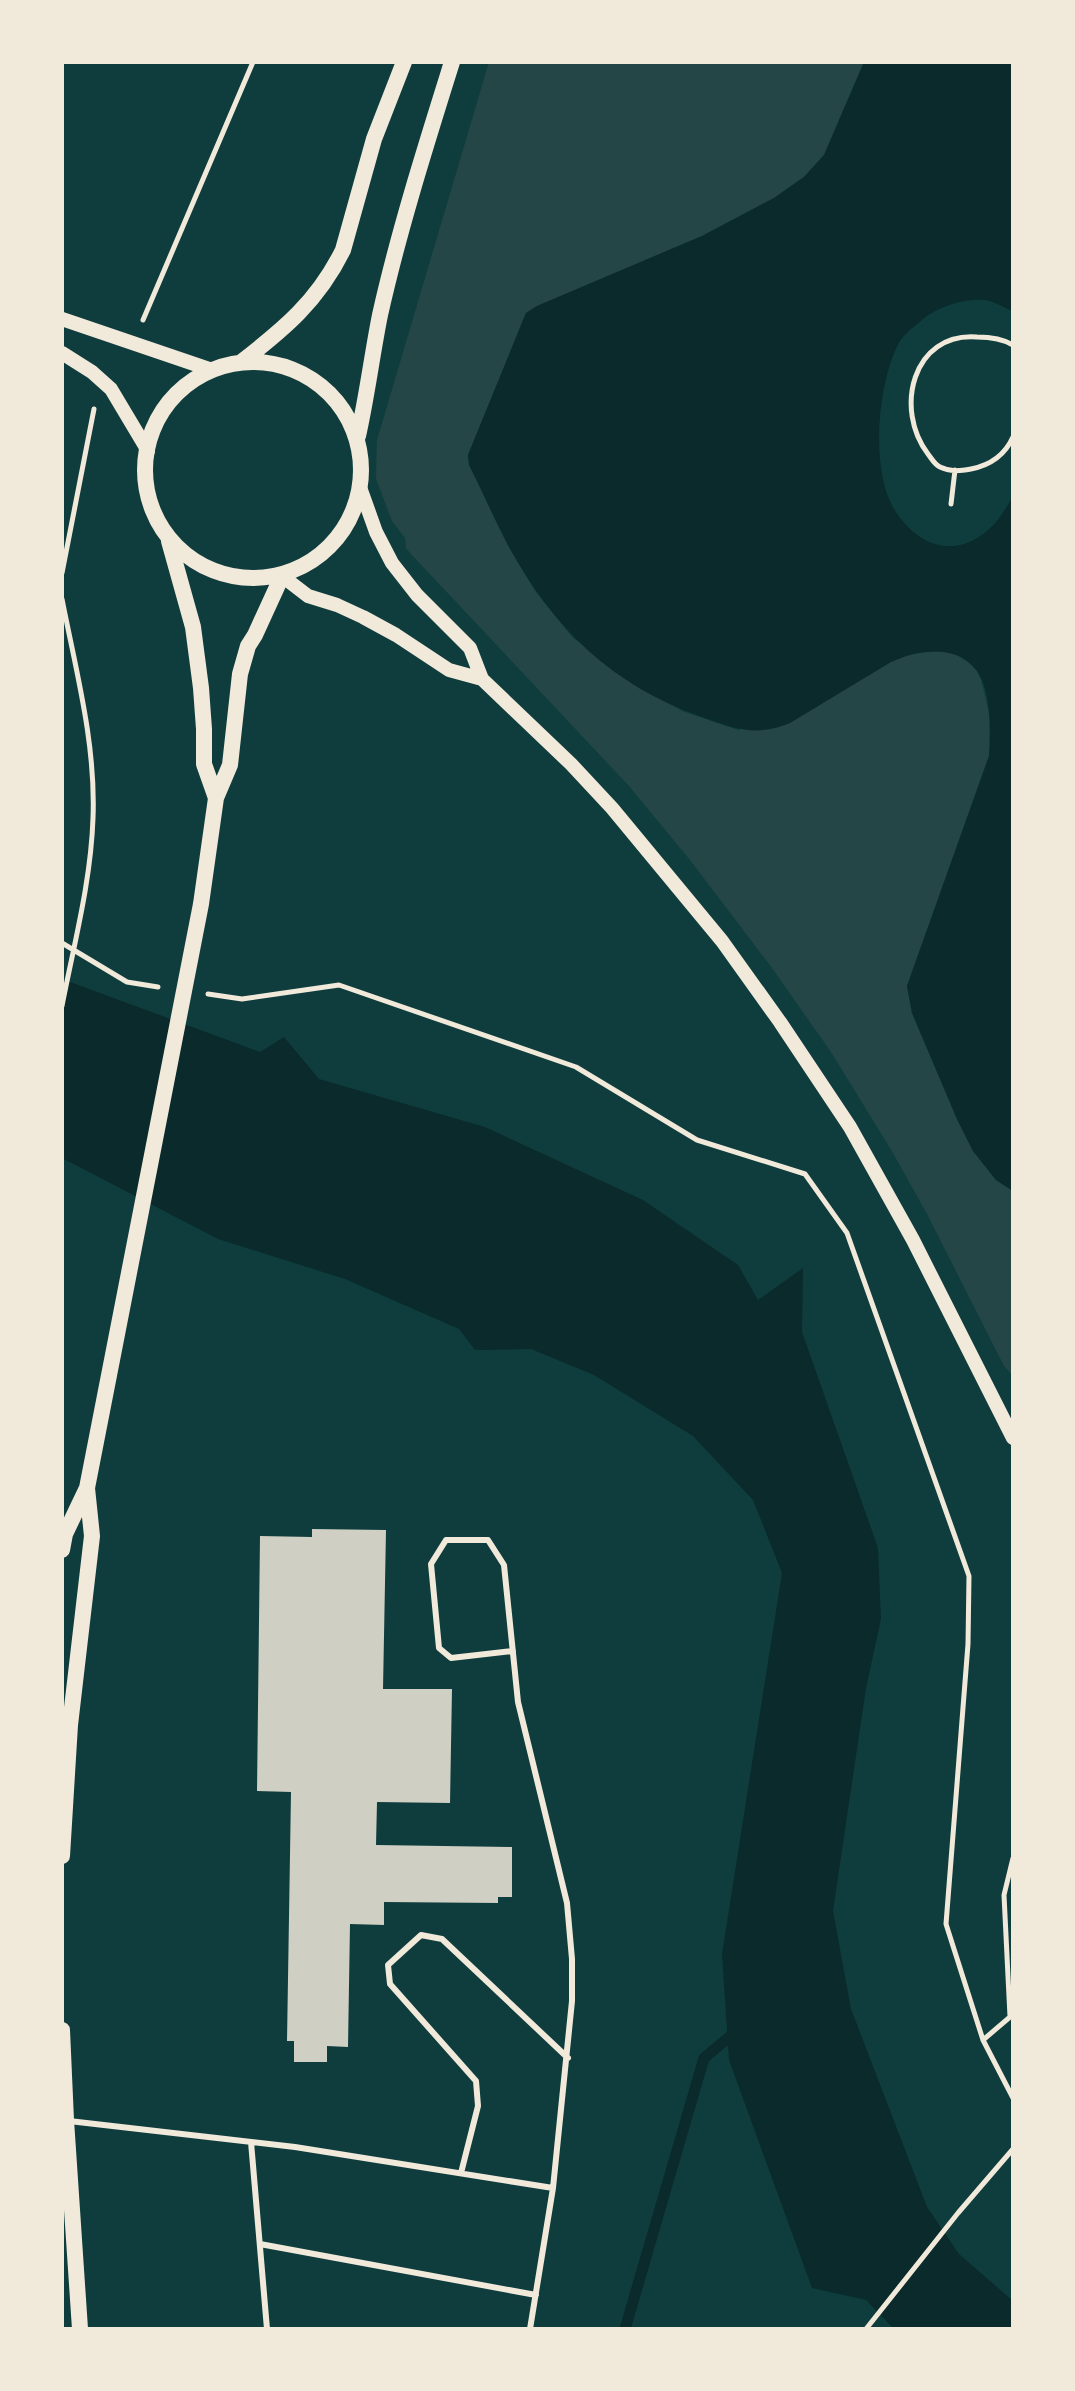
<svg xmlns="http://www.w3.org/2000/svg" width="1075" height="2391" font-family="Cabin,sans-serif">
  <rect width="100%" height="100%" fill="#0f3d3e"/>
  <path fill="#244646" d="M489 62H864L824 155 804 177 774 198 702 236 537 306 526 313 468 455 469 465 509 547 535 591 573 638 682 711 738 730 907 654 941 651 955 654 968 662 977 671 981 680 990 716 989 756 907 986 912 1013 957 1119 973 1151 996 1180 1013 1191V1376L1004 1366 927 1214 893 1153 831 1052 772 968 690 860 629 786 411 554 406 548 405 538 392 521 376 479 377 440Z"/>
  <path fill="#0a2a2b" d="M864 62H1013V311C1004 308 994 301 985 300 964 298 937 307 922 320 915 326 905 333 900 341 878 379 870 467 893 507 914 544 953 561 988 530 999 521 1006 508 1013 496V1191L996 1180 973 1151 957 1119 912 1013 907 986 989 756C991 733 991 690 977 671 957 643 917 650 891 662L790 723C756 737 735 729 702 717 613 686 554 629 509 547 495 521 483 492 469 465L468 455 526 313 537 306 702 236 774 198 804 177 824 155Z
    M62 979 260 1052 284 1037 319 1079 485 1127 643 1200 738 1265 758 1300 803 1268 802 1332 878 1548 881 1619 866 1688 833 1911 851 2009 927 2207 959 2254 1013 2301V2329H894L866 2300 812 2288 729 2060 722 1954 782 1573 753 1500 693 1436 594 1375 531 1349 475 1350 459 1329 345 1279 218 1239 62 1158Z"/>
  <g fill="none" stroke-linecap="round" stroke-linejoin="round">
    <path stroke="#0a2a2b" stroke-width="11" d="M625 2329 704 2058 739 2029"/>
  </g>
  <path fill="#cfcfc3" d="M312 1529 386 1530 383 1689H452L450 1803 377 1802 376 1845 512 1847V1897H498V1903L384 1902V1925L350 1924 348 2047 327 2046V2062H294V2041H287L291 1792 257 1791 260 1536 312 1537Z"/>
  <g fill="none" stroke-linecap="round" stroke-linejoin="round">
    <path stroke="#f1e9da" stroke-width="5" d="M143 320 253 62
      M1013 345C1003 339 989 337 977 337 912 332 894 410 928 454 932 459 934 464 940 467 950 472 960 471 971 469 991 465 1005 455 1013 437
      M951 504 955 470
      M62 573 94 409
      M62 599C76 671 96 744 93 818 91 881 74 944 62 1006
      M62 943 127 982 158 987
      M208 994 242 999 339 985 576 1067 697 1140 805 1174 847 1233 969 1576 968 1644 946 1924 983 2040 1013 2098
      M983 2040 1010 2017 1004 1895 1013 1858
      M866 2329 958 2213 1013 2149"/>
    <path stroke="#f1e9da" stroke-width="6" d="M513 1651 451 1658 439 1648 431 1564 446 1540H488L504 1565 518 1702 567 1903 572 1959V2001L553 2188
      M69 2121 295 2147 553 2188 530 2329
      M251 2142 267 2329
      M461 2173 478 2106 476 2081 390 1984 388 1965 421 1935 442 1939 568 2058
      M260 2244 536 2295"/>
    <path stroke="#f1e9da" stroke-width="14" d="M62 319 209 369
      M62 353 92 372 111 389 148 451
      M361 490 376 532 392 563 417 595 470 648 482 679 571 764 612 808 722 941 780 1022 850 1127 913 1240 1013 1438
      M282 576 308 596 337 605 363 617 396 635 449 670 482 679"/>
    <path stroke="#f1e9da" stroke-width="16" d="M145 470a108 108 0 1 1 216 0a108 108 0 1 1-216 0Z
      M240 363C284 329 318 301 343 250L374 139 404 62
      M358 436C367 396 372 355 380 315 399 230 426 145 452 62
      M169 541 193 627 201 688 204 729V764L216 798
      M62 1550 65 1534 87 1488 201 904 216 798 230 765 240 674 248 646 255 635 282 576
      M62 1856 70 1725 92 1536 87 1488
      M62 2030 66 2120 80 2329"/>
  </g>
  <rect width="1075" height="2391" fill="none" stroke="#f1e9da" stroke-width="128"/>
</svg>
